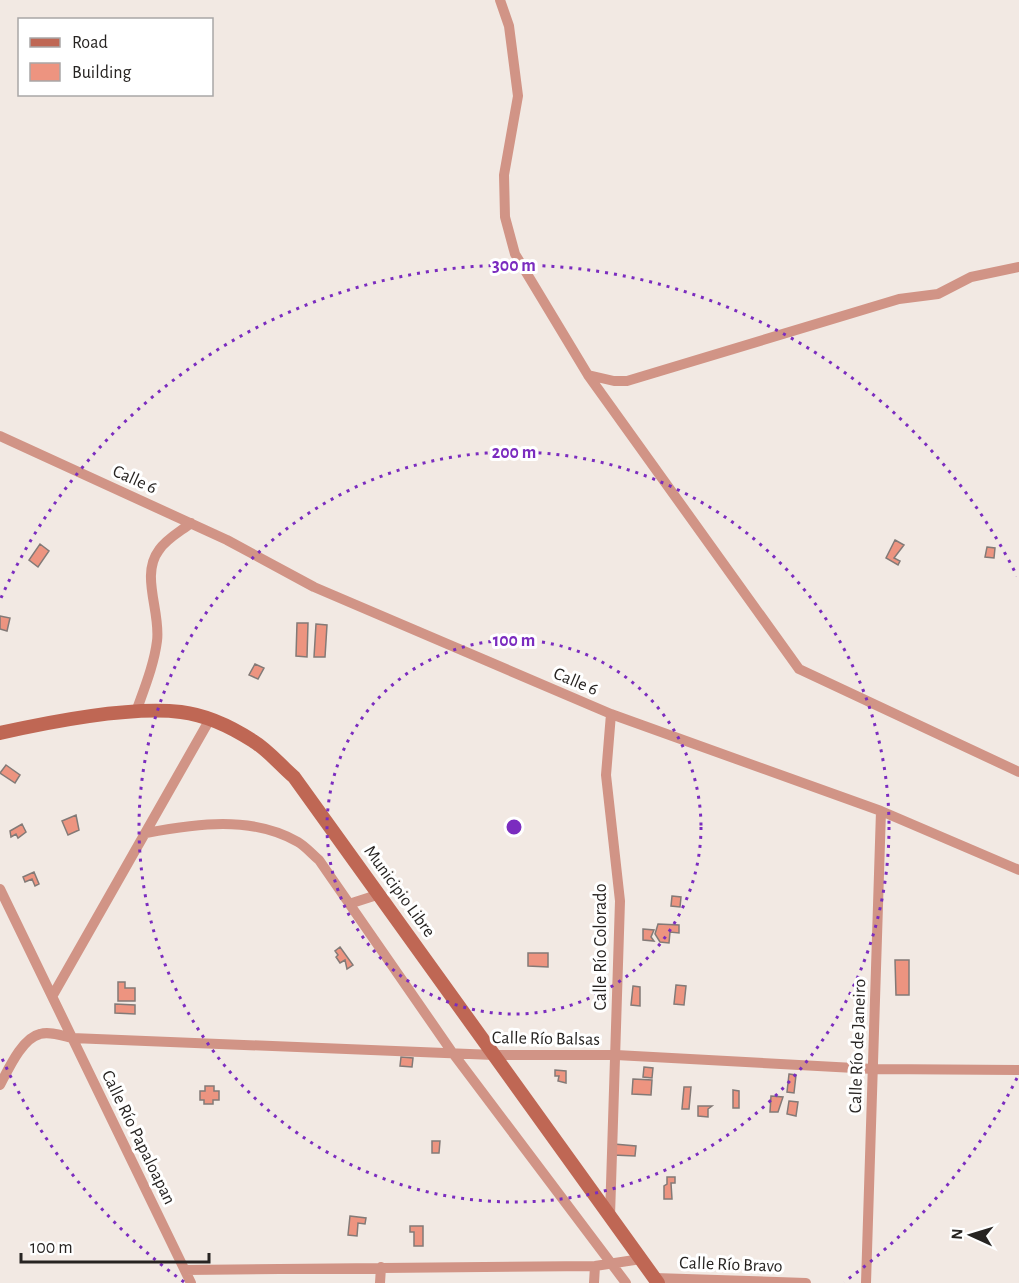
<svg xmlns="http://www.w3.org/2000/svg" width="1019" height="1283" font-family="'Alegreya Sans',sans-serif">
  <rect width="100%" height="100%" fill="#f2e9e3"/>
  <path fill="#ed9480" stroke="#837a77" stroke-width="1.5" d="M895 540 904 545 894 558 900 561 898 565 886 558Z
    M40 544 49 551 38 567 29 560Z
    M987 547 995 548 994 558 985 557Z
    M0 616 10 618 7 631 0 629Z
    M297 623H308L307 657 296 656Z
    M316 624 327 625 325 657H314Z
    M255 664 264 668 258 679 249 675Z
    M6 765 20 775 15 783 0 773Z
    M76 815 79 830 68 835 62 821Z
    M22 824 26 832 18 838 16 834 11 837 10 831Z
    M34 872 39 884 35 886 32 879 25 882 23 877Z
    M672 896 681 897 680 907 671 906Z
    M658 924 679 925V933L670 932 669 943 660 942 655 934Z
    M643 929 654 930 651 937 654 941 643 940Z
    M340 947 353 965 347 969 345 960 340 963 336 957 338 955 335 951Z
    M528 953H548V967L528 966Z
    M895 960H909V995H896Z
    M118 982H125V988H135V1001H118Z
    M676 985 686 986 684 1005 674 1004Z
    M633 986 640 987V1006L631 1005Z
    M115 1004 135 1005V1014L115 1013Z
    M401 1057 413 1058 412 1067 400 1066Z
    M644 1067 653 1068 652 1078 643 1077Z
    M555 1070 566 1071V1083L558 1081 559 1076H555Z
    M789 1074 796 1075 794 1093 787 1092Z
    M633 1079 652 1080 651 1095 632 1094Z
    M205 1086H214V1091H219V1100H213V1104H204V1100H200V1091H205Z
    M684 1087H691L689 1109H682Z
    M733 1090 739 1091V1108H733Z
    M771 1096 783 1097 778 1112H770Z
    M789 1101 798 1102 796 1116 787 1114Z
    M698 1106H712L708 1109V1117L698 1116Z
    M432 1141H440L439 1153H432Z
    M614 1144 636 1146 635 1156 613 1155Z
    M667 1177H675V1183H671L672 1199H664V1186L667 1184Z
    M350 1216 366 1218 365 1224 358 1223 357 1236 348 1235Z
    M410 1226H423V1246H414V1232H410Z"/>
  <g fill="none" stroke-linecap="round" stroke-linejoin="round">
    <path stroke="#d19486" stroke-width="10" d="M500 0 509 26 518 96 504 175 505 217 515 254 588 375 799 669 1019 772
      M588 375 614 381H627L899 299 938 294 971 277 1019 267
      M0 436 227 540 314 587 611 714 881 811 1019 870
      M136 712C144 689 154 665 157 641 161 612 140 575 159 550 166 539 181 531 191 523
      M146 833C195 824 251 815 298 842 305 846 312 854 319 860L452 1052 626 1283
      M0 889 191 1283
      M349 904 380 894
      M53 995 210 719
      M0 1085C8 1070 22 1038 40 1034 50 1031 63 1036 72 1038L494 1055H616L873 1069 1019 1070
      M610 1216 620 901 606 775 611 714
      M185 1270 595 1266 641 1259
      M655 1278 806 1283
      M380 1283 381 1267
      M594 1283 595 1266
      M866 1283 881 811"/>
    <path stroke="#bf6754" stroke-width="14" d="M0 733C49 722 132 706 181 712 206 715 233 728 253 741 268 750 281 766 294 777L658 1283"/>
  </g>
  <g fill="none" stroke="#7b2cbf" stroke-width="3" stroke-dasharray="3 6">
    <circle cx="514" cy="827" r="187"/>
    <circle cx="514" cy="827" r="375"/>
    <path d="M1017 1078A562 562 0 0 1 844 1282M184 1282A562 562 0 0 1 1 1056M1 598A562 562 0 0 1 1017 576"/>
  </g>
  <g text-anchor="middle" stroke-width="6" stroke-linejoin="round" paint-order="stroke">
    <g font-size="18" fill="#272422" stroke="#fff">
      <text transform="translate(135 479) rotate(24)" y="6">Calle 6</text>
      <text transform="translate(576 681) rotate(23)" y="6">Calle 6</text>
      <text transform="translate(400 891) rotate(54)" y="6">Municipio Libre</text>
      <text transform="translate(600 947) rotate(-90)" y="6">Calle Río Colorado</text>
      <text transform="translate(546 1038) rotate(1)" y="6">Calle Río Balsas</text>
      <text transform="translate(857 1046) rotate(-88)" y="6">Calle Río de Janeiro</text>
      <text transform="translate(139 1137) rotate(64)" y="6">Calle Río Papaloapan</text>
      <text transform="translate(731 1264) rotate(2)" y="6">Calle Río Bravo</text>
    </g>
  </g>
  <circle cx="514" cy="827" r="9" fill="#7b2cbf" stroke="#fff" stroke-width="3"/>
  <g font-size="18" text-anchor="middle" font-weight="bold" fill="#7b2cbf" stroke="#fff" stroke-width="6" stroke-linejoin="round" paint-order="stroke">
    <text x="514" y="271">300 m</text>
    <text x="514" y="458">200 m</text>
    <text x="514" y="646">100 m</text>
  </g>
  <rect x="18" y="18" width="195" height="78" fill="#ffffff" stroke="#a9a7a7" stroke-width="1.5"/>
  <rect x="30" y="38" width="30" height="9" fill="#bf6754" stroke="#a9a7a7" stroke-width="1.5"/>
  <text x="72" y="48" font-size="18" fill="#272422">Road</text>
  <rect x="30" y="63" width="30" height="18" fill="#ed9480" stroke="#a9a7a7" stroke-width="1.5"/>
  <text x="72" y="78" font-size="18" fill="#272422">Building</text>
  <g transform="translate(971 1235) rotate(274)" stroke="#ffffff" stroke-width="4.5" paint-order="stroke">
  <path d="M0-4.5L10 22L0 15L-10 22Z" fill="#272422"/>
  <text y="-9" font-size="16" font-weight="bold" text-anchor="middle" fill="#272422">N</text>
  </g>
  <path d="M21 1253v9h188v-9" fill="none" stroke="#272422" stroke-width="3"/>
  <text x="30" y="1253" font-size="18" fill="#272422" stroke="#ffffff" stroke-width="4.5" paint-order="stroke">100 m</text>
</svg>
